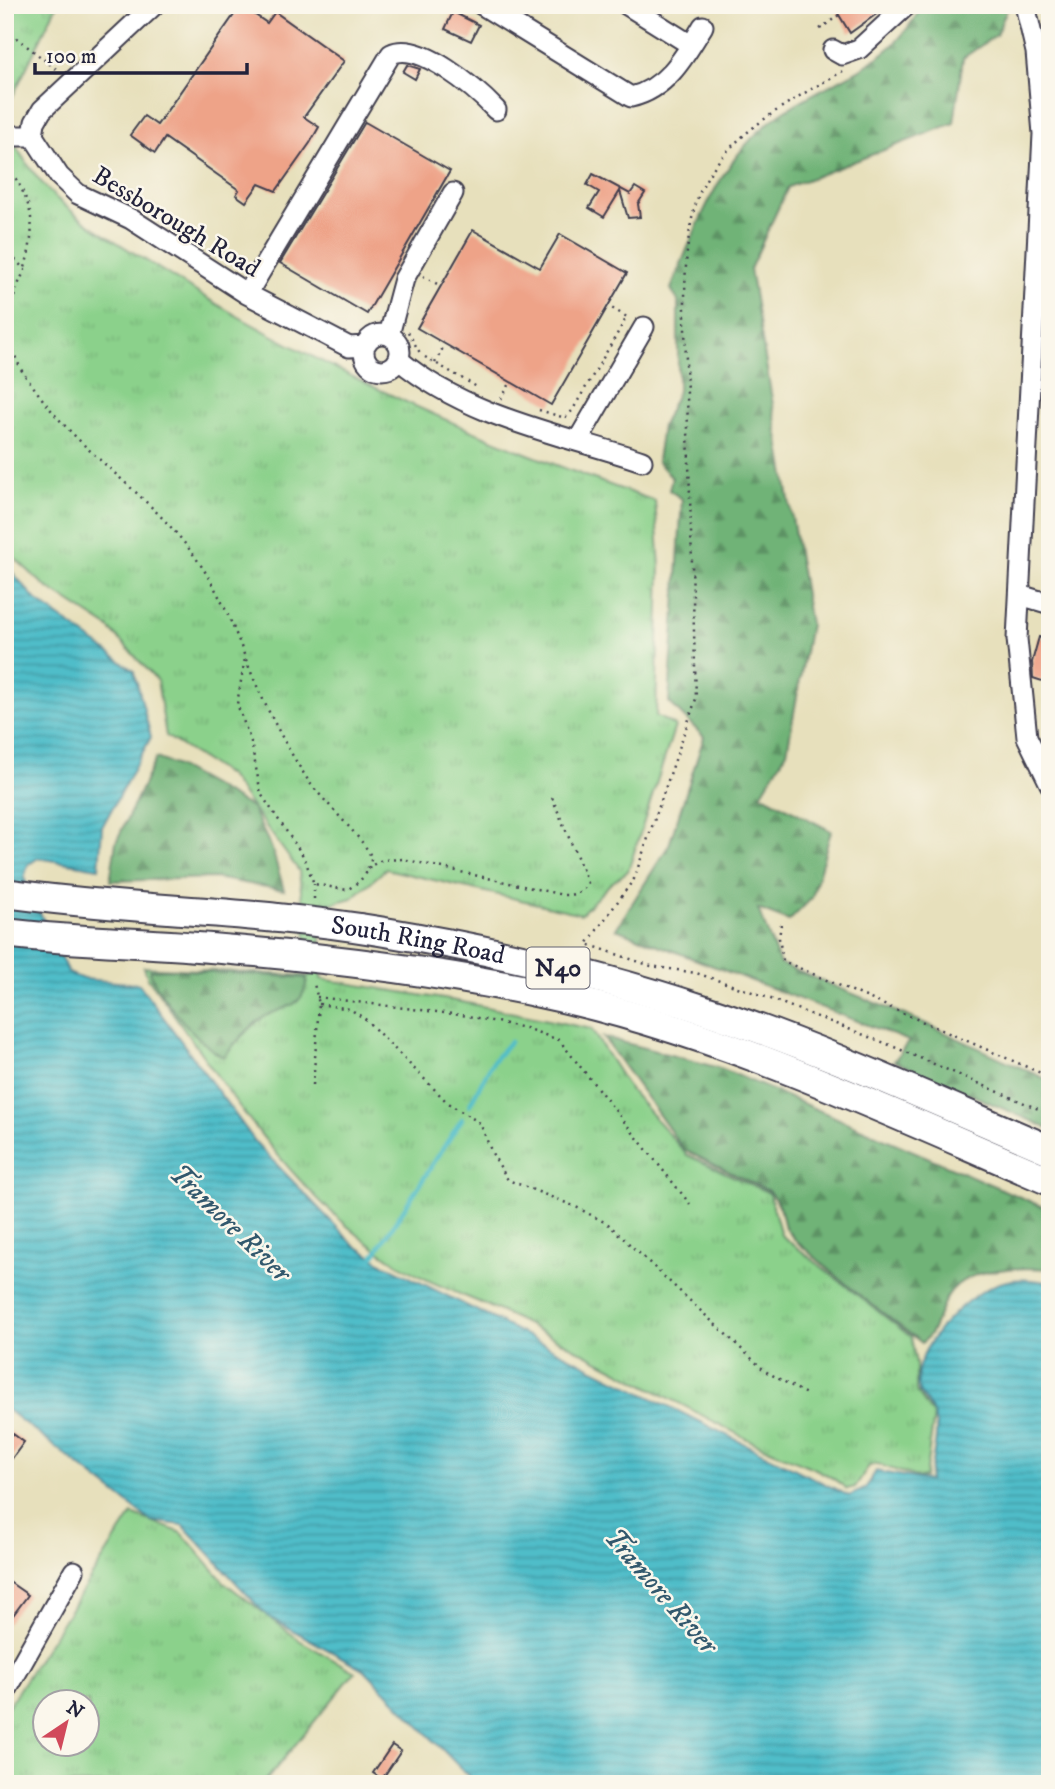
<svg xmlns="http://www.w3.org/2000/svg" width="1055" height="1789" font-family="'IM FELL DW Pica',serif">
  <defs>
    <pattern id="grass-tufts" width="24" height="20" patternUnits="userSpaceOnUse" patternTransform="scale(1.75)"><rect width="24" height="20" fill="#8bd18b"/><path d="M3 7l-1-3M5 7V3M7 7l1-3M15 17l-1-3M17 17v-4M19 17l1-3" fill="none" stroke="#78b379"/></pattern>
    <pattern id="forest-firs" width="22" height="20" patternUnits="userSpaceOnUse" patternTransform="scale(1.75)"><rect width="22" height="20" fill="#70b377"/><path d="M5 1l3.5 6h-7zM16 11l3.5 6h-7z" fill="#5c9163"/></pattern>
    <pattern id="water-rules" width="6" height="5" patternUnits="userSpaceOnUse" patternTransform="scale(1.75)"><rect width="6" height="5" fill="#50bdc9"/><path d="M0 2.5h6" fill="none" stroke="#4299a4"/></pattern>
  </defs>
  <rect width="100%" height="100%" fill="#fbf7ec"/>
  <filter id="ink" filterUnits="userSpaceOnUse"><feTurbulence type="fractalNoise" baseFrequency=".0143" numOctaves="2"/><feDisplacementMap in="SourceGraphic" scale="14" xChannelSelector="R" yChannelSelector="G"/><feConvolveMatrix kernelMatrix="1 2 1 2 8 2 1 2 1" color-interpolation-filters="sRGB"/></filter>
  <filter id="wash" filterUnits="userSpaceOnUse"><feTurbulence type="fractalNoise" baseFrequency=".00686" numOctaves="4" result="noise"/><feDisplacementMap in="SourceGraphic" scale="28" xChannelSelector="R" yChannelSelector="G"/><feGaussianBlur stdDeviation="1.57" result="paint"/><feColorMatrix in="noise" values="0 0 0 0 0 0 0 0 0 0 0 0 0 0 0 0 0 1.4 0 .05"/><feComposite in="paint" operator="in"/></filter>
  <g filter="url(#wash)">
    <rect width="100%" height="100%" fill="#e7e0bc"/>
    <path fill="url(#grass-tufts)" stroke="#567a63" stroke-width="2" fill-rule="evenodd" d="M5 5H57L5 112Z
      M5 127C18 152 31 172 50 192 80 222 122 245 158 268 312 367 482 441 655 501L660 567 656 716 675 726 628 871 610 884 581 914 386 869 352 898 321 906V979L462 1002 591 1029 630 1090 687 1155 769 1193 781 1235 911 1337 916 1364V1391L934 1416 925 1477 919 1478 877 1464 869 1466 855 1487 847 1489C821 1466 784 1458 753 1442 672 1400 591 1355 508 1315 469 1296 425 1283 389 1258 287 1190 219 1076 148 978L144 967 310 976 299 871 229 776 166 736 157 680 108 627 45 586 5 549Z
      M132 1514 182 1533 224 1582 299 1640 355 1672 263 1784H5V1711ZM46 1702H88V1744H46Z"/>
    <path fill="url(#forest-firs)" stroke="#496a59" stroke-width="2" d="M923 5H1009L996 35 963 58 954 123 788 187 750 269 810 624 787 752 761 794 831 831 812 898 789 921 758 909 780 964 924 1023 1050 1081V1129L894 1061 909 1041 616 929 669 845 704 737 669 702 682 499 669 490 672 478 657 461 662 426 678 391V301L671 289C696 227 720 158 776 117 810 91 854 78 886 51 902 38 912 22 923 5Z
      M156 758 177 766 252 808 272 849 284 890 215 878 110 881 116 842Z
      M169 969 307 978C304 1013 280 1004 258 1021 245 1032 234 1044 224 1057 203 1049 153 991 150 970Z
      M603 1037 723 1069 1050 1210V1269C1021 1267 971 1266 951 1291 938 1306 939 1329 922 1343L853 1290 796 1241 785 1228 780 1207 769 1191 684 1150Z"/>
    <path fill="url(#water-rules)" stroke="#397082" stroke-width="2" d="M5 564 36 600 134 671 151 737 102 827 99 868 38 858 28 865 24 878 68 973 83 979 139 984 257 1144 353 1244 385 1265 849 1496 865 1489 876 1471 929 1481C934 1443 947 1422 919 1392 918 1385 917 1377 918 1370 926 1334 975 1285 1012 1280 1024 1278 1038 1281 1050 1282V1784H476L365 1670 267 1616 183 1525 151 1521 5 1408Z"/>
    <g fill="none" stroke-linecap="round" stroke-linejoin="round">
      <path stroke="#50bdc9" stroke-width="4.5" d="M469 1106 493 1061 510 1042
        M373 1257 462 1119"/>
    </g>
    <g id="blocks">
      <path fill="#eea388" d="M241 5 267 23 275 12 344 61 304 117 319 127 310 143 276 191 259 184 246 202 236 195 239 190 165 138 155 153 130 135 144 116 157 125Z
        M833 5H889L850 33Z
        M453 12 479 25 471 41 445 29Z
        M407 65 420 69 415 79 403 72Z
        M365 122 450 171 367 314 280 263Z
        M593 174 630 194 635 187 645 193 638 204 640 217 628 218 620 191 604 217 589 208 599 192 587 185Z
        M473 230 540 268 560 234 627 273 551 405 417 328Z
        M1039 637 1050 640V678L1045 682 1033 678 1032 662Z
        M5 1428 24 1442 5 1468Z
        M5 1579 28 1595 5 1626Z
        M392 1745 401 1751 382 1779 373 1773Z"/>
    </g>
  </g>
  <g filter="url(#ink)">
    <use href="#blocks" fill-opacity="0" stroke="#403e4e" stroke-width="2"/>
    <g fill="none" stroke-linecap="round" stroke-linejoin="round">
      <g stroke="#403e4e" stroke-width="23">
        <path id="minor" d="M154 5 42 110 35 122 33 136 59 176 78 194 131 219 247 294 349 347 365 346
          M482 5 631 97C667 89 685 56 703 26
          M627 5 691 45
          M1025 5 1036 52 1043 134 1017 639 1027 737 1050 784
          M833 50 842 55 859 49 907 5
          M5 141 12 136H33
          M247 294 391 54C420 40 477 90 496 110
          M364 352a18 18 0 1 1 36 0a18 18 0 1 1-36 0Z
          M389 335 404 279 453 193
          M399 360C467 417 560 434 642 461
          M578 440 644 327
          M1020 595 1050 604
          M5 1693 74 1571"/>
      </g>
      <g stroke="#403e4e" stroke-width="32">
        <g id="highway">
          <path id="s1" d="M5 893C129 911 255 910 379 931 488 949 597 974 702 1009 821 1048 935 1101 1050 1150"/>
          <path d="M5 933C77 942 150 942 222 949 329 958 436 971 540 993 718 1030 884 1110 1050 1181"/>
        </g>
      </g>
      <path stroke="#403e4e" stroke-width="2.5" stroke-dasharray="2 5" stroke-linecap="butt" d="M5 29 60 72
        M820 29 839 15
        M843 71C792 100 716 140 697 200 684 240 685 287 685 328L696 699 634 879 587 944 651 966 696 973 758 994 885 1043 1050 1114
        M5 160C32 205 38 218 25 268
        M5 249 25 270C8 303 4 332 20 367 24 376 32 384 38 393 79 451 142 489 186 545 213 578 230 617 245 657 261 699 283 742 308 780 318 796 371 846 371 858 371 873 358 883 347 890L314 884 304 857 261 794 251 742 237 704 245 658
        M423 276 439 285
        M408 332 420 353
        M425 357 477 387
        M435 363 445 344
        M501 399 511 382
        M539 410 565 418 572 411 627 317 608 306
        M367 868 382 860 403 859 563 895C575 895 582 893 588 883L551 795
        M314 899V884
        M781 924 779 938 783 961 1050 1077
        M317 997 468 1016 525 1028 559 1040 690 1204
        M319 1004 350 1009 365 1019 449 1104 480 1123 492 1153 508 1180 574 1206 608 1224 765 1371 806 1394
        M313 1085 319 1004 314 984"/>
      <use href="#minor" stroke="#fff" stroke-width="19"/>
      <use href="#highway" stroke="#fff" stroke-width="28"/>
    </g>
  </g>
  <g text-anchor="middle" stroke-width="5" stroke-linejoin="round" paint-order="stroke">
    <rect fill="#fbf7ec" stroke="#636270" stroke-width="2" x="526.5" y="947.5" width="63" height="41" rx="5"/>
    <g font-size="24" font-weight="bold" fill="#22223b">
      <text x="558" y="976">N40</text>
    </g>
    <g font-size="26" fill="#22223b" stroke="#fbf7ec">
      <text transform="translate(177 221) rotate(31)" y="9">Bessborough Road</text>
      <text dy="9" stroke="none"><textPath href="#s1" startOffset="416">South Ring Road</textPath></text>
    </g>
    <g font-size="28" font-style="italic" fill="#32586d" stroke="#fbf7ec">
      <text transform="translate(231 1222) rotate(44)" y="10">Tramore River</text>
      <text transform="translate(662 1590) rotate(49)" y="10">Tramore River</text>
    </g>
  </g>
  <rect width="1055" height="1789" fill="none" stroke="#fbf7ec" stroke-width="28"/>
  <g transform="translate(66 1723) rotate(35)"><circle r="33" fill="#fbf7ec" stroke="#a4a2a5" stroke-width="2"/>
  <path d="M0-5L12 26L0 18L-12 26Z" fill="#d1495b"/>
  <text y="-10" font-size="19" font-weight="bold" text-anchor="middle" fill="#22223b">N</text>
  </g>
  <path d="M35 63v10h212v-10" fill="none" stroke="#22223b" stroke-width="3.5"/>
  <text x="46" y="63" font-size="21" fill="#22223b" stroke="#fbf7ec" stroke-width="5" paint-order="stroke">100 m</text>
</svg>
